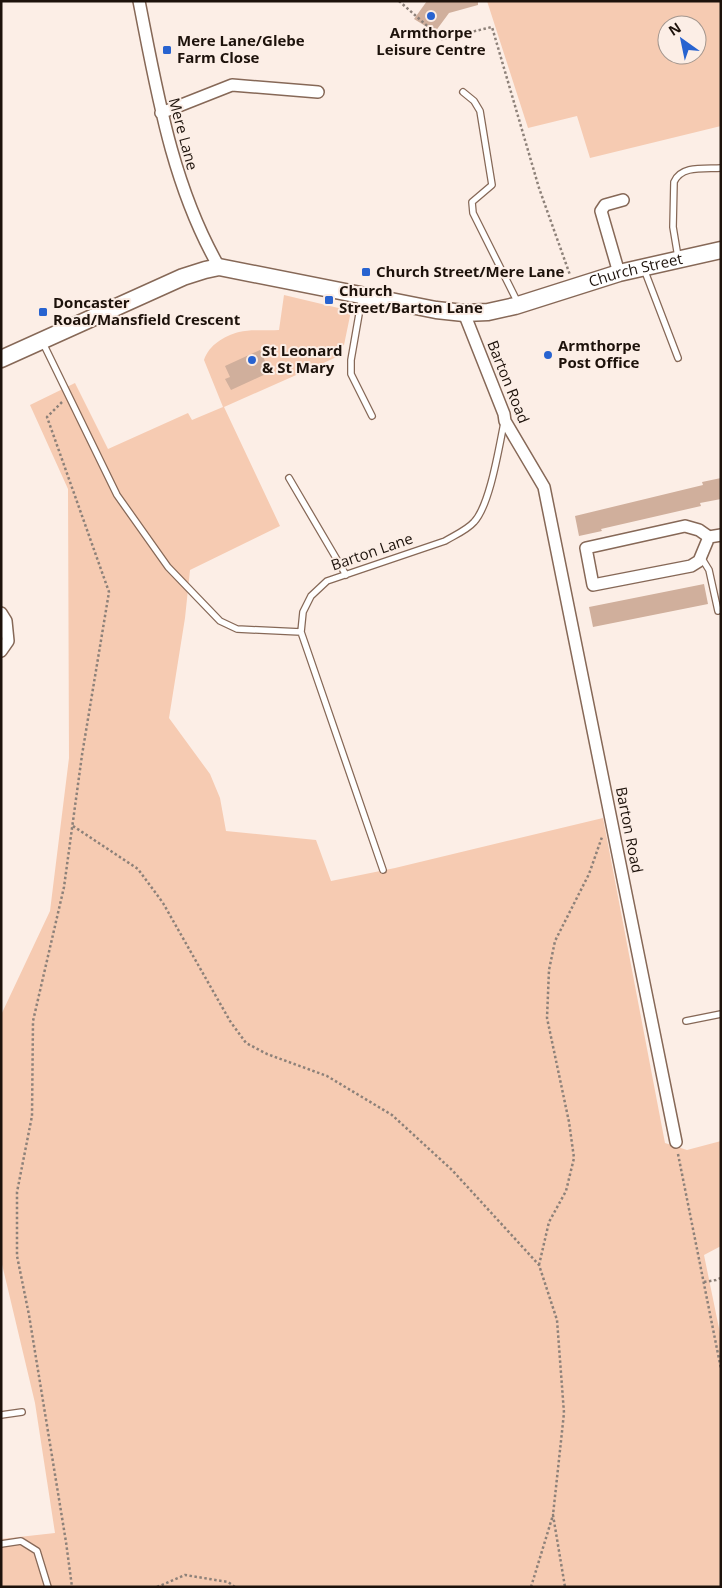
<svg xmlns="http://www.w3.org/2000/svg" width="722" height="1588" font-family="'Open Sans',sans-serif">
  <rect width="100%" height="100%" fill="#fceee6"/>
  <path fill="#f6cbb2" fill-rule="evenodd" d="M487 1H721V126L590 158 577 116 528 128ZM667 25H697V55H667Z
    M284 295 351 311 344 345 336 350 339 356 224 407 280 526 190 570 185 618 169 718 210 774 220 798 226 831 316 840 331 881 395 868 603 818 665 1143 687 1150 721 1141V1246L704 1255 721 1338V1587H1V1539L55 1533 35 1403 1 1260V1015L50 911 69 758 68 489 30 405 75 383 108 449 188 413 192 420 223 407 204 360C209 345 224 336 239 332 251 329 267 331 279 330Z"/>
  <path fill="#d0af9c" d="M427 1H478V5L449 13 435 32 414 19Z
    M260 350 270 372 231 390 225 379 230 377 225 366Z
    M721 478V499L700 503 701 506 601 529 602 531 579 536 575 516 703 485 702 482Z
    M704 584 708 604 593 627 589 607Z"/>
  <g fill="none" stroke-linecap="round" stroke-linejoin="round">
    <g stroke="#866857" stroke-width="8">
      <path id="lane" d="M463 92 474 101 480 111 492 185 472 202 473 213 518 303
        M678 257 673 227 674 182C681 165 705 169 721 168
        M644 269 678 358
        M362 297 351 360V374L372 416
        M43 343 117 495 168 567 220 621 237 629 301 632
        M289 478 346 575
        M701 557 709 570 718 611
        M383 870 301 632 303 612 311 596 327 581 445 541C455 535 467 530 474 522 490 505 499 447 504 423
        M686 1021 721 1014
        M1 1415 22 1412
        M1 1544 21 1541 37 1551 48 1587"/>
    </g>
    <g stroke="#866857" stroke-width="14">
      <path id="street" d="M139 1C157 92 172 185 219 267
        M161 113 232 85 318 92
        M619 273 601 211 605 205 623 200
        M464 313 504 414 505 421 544 487 676 1142
        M709 537 699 561 691 566 593 585 586 548 685 526 699 530 709 537 721 535
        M1 613 6 621 8 641 1 651"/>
    </g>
    <g stroke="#866857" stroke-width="19">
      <g id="secondary">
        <path id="s1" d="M1 359 183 277 205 270 219 267 436 310 464 313 488 312 515 306 619 273 721 250"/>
      </g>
    </g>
    <path stroke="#8d8179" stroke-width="2.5" stroke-dasharray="2.5 2.5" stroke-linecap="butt" d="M399 1 442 39 492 27 539 188 570 275
      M62 402 47 417 109 592 82 755 64 887 33 1021 32 1116 17 1192V1256L29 1315 66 1542 72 1587
      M73 826 138 869 163 903 230 1021 246 1043 267 1054 327 1076 392 1115 452 1170 539 1265 557 1320 564 1413 553 1515
      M678 1154 721 1369
      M539 1265 549 1222 566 1191 574 1158 569 1122 547 1018 549 970 555 941 589 874 602 837
      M704 1282 716 1280 721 1278
      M157 1587 185 1575 228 1582 235 1587
      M531 1587 553 1515 565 1587"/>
    <use href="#lane" stroke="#fff" stroke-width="5.5"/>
    <use href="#street" stroke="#fff" stroke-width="11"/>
    <use href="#secondary" stroke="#fff" stroke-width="16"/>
  </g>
  <g fill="#2863d0" stroke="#fceee6" stroke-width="2">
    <circle cx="431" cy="16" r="5"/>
    <rect x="162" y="45" width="10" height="10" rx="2.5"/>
    <rect x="361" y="267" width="10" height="10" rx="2.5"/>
    <rect x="324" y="295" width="10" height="10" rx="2.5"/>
    <rect x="38" y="307" width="10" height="10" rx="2.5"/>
    <circle cx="548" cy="355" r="5"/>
    <circle cx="252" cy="360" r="5"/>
  </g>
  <g text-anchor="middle" stroke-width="4" stroke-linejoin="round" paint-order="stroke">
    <g font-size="15" font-weight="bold" fill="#1d120b" stroke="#fceee6" text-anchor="start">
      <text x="431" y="38" text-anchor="middle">Armthorpe<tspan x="431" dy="17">Leisure Centre</tspan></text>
      <text x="177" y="46">Mere Lane/Glebe<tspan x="177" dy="17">Farm Close</tspan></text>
      <text x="376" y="277">Church Street/Mere Lane</text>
      <text x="339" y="296">Church<tspan x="339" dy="17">Street/Barton Lane</tspan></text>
      <text x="53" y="308">Doncaster<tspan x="53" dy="17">Road/Mansfield Crescent</tspan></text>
      <text x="558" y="351">Armthorpe<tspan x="558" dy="17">Post Office</tspan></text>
      <text x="262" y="356">St Leonard<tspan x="262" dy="17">&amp; St Mary</tspan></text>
    </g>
    <g font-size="15" fill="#1d120b" stroke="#fceee6">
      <text transform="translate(183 134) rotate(75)" y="5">Mere Lane</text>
      <text dy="5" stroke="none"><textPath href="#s1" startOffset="664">Church Street</textPath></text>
      <text transform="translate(508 382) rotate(68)" y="5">Barton Road</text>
      <text transform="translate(372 552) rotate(-19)" y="5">Barton Lane</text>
      <text transform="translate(629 830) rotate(79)" y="5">Barton Road</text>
    </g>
  </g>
  <rect width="722" height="1588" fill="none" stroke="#1d120b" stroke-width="5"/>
  <g transform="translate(682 40) rotate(327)"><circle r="24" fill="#fceee6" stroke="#a3968e"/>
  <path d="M0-4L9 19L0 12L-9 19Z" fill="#2863d0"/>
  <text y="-8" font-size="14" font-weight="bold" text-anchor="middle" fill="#1d120b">N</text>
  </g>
</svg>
